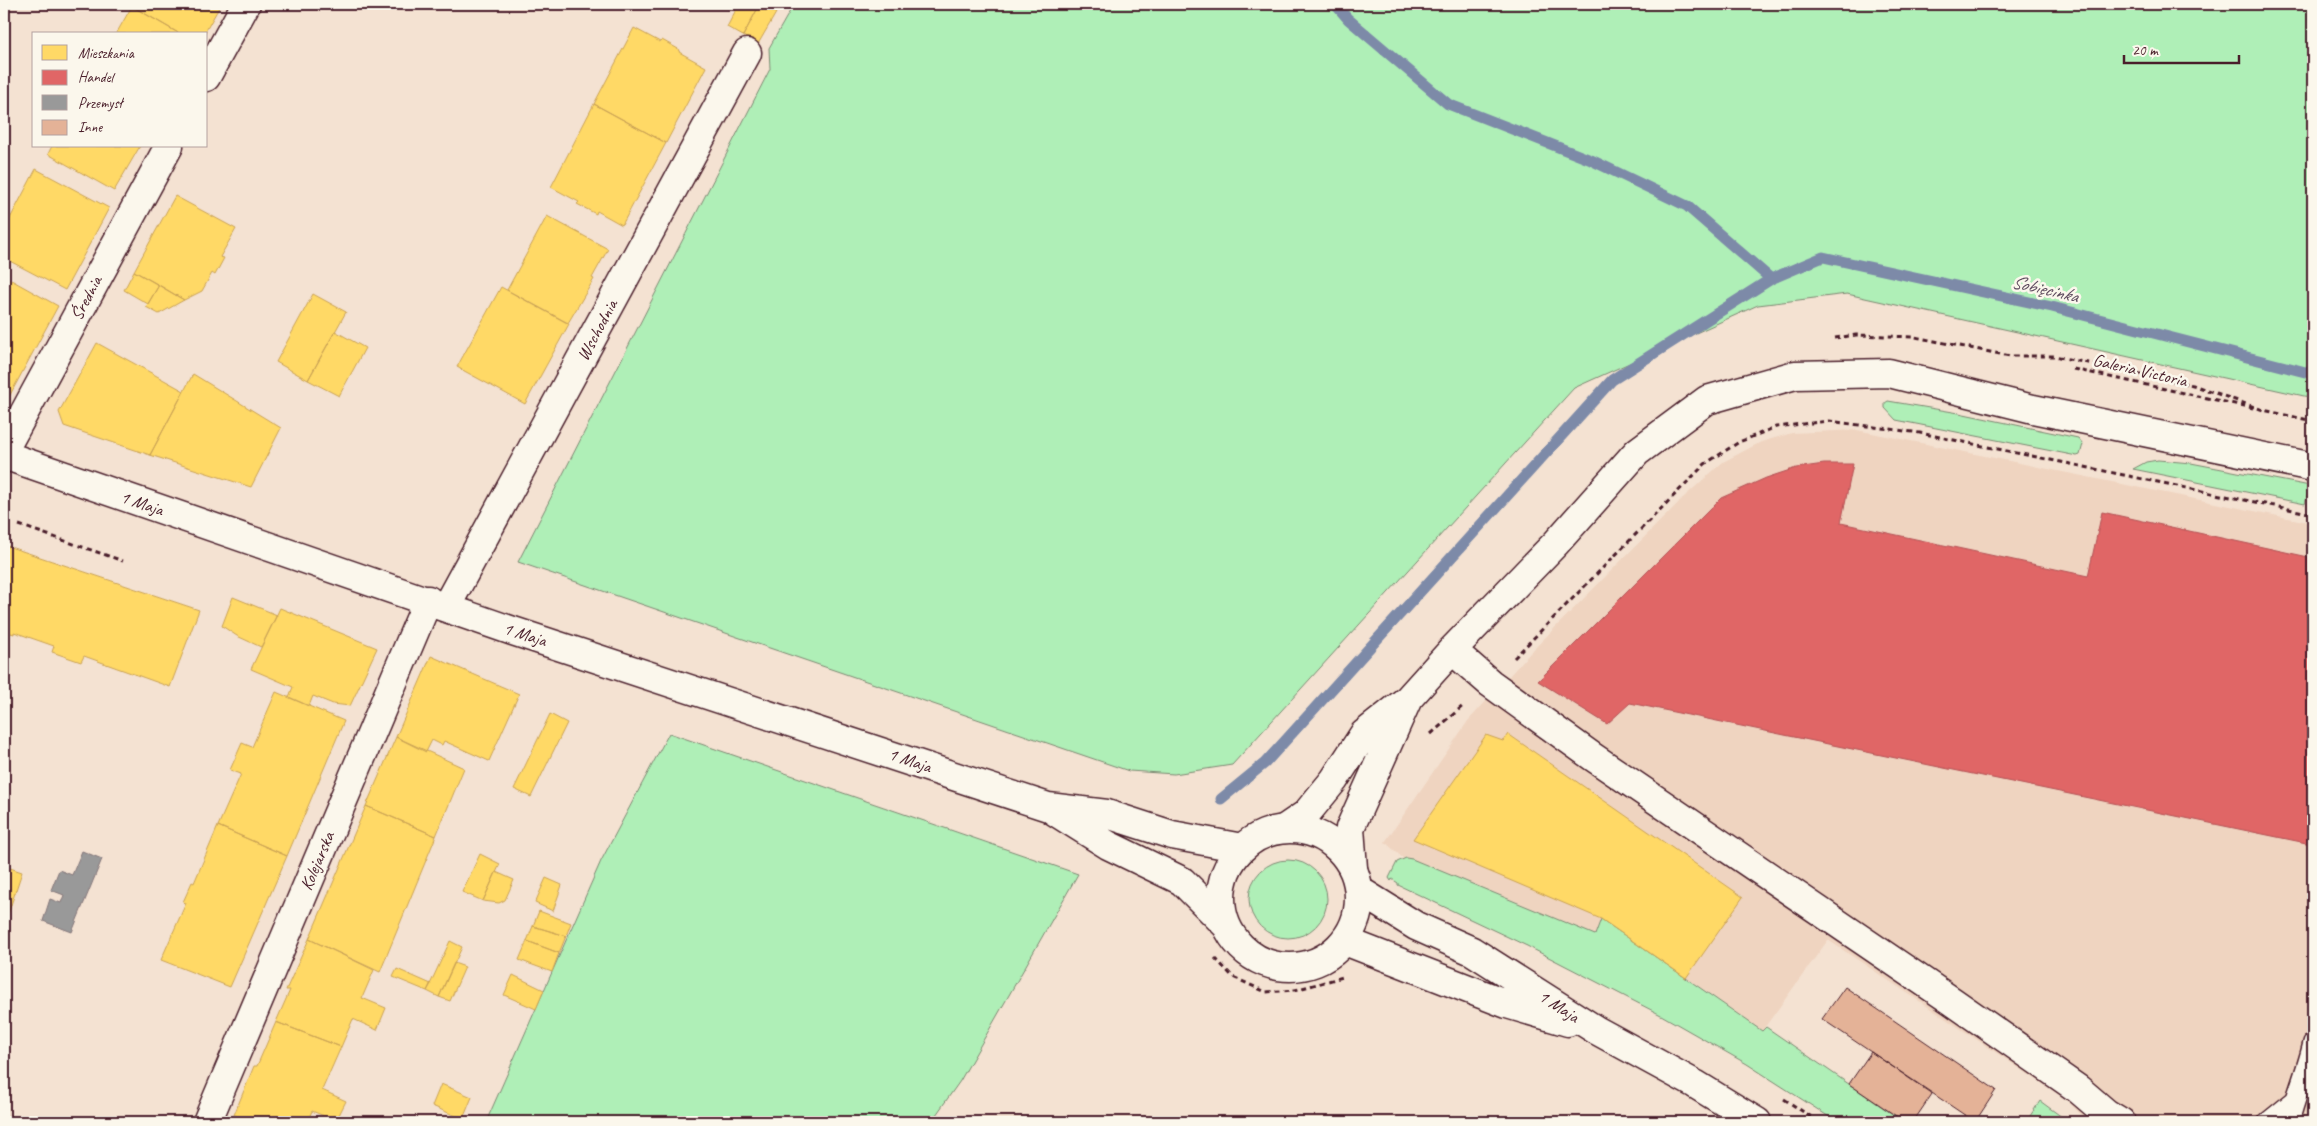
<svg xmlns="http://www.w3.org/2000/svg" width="2317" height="1126" font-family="Caveat,sans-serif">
  <rect width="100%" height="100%" fill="#f4e2d2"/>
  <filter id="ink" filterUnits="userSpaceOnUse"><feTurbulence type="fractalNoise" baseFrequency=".02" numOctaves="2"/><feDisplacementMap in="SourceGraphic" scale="10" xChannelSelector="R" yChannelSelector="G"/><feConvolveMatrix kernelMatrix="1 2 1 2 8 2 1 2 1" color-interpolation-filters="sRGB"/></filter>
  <g filter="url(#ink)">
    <path fill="#efd4c0" d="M1857 430 2313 523V1122H2088L2067 1100 1828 940 1762 1031 1695 984 1405 860 1385 842 1468 721 1530 653 1685 496 1723 462 1761 442 1792 433Z"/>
    <path fill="#afefb7" stroke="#7c8771" d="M794 4H2313V398L1847 294 1758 305 1574 388 1232 765 1174 774 1129 771 518 562 770 69 769 48Z
      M1888 401 1959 413 2078 438 2083 444 2080 455 2077 456 1896 420 1885 408V403Z
      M2158 460 2191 463 2310 486 2305 504 2133 469 2146 462Z
      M669 733 1078 874 960 1081 931 1122H486L601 861Z
      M1406 858 1412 859 1595 935 1601 919 1762 1031 1766 1027 1904 1122H1837L1747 1064 1661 1015 1527 946 1398 885V883L1392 879 1391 881 1389 878 1397 862Z
      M1249 899a39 39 0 1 1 78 0a39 39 0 1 1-78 0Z
      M2040 1101 2066 1120 2068 1122H2026Z"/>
    <path fill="#ffd966" stroke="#c9a154" d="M128 4H221L204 34H180Z
      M739 4H760L743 36 727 27Z
      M760 4 776 13 758 44 743 36Z
      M132 6 180 34H116Z
      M634 28 660 42 662 40 680 50 679 52 706 67 666 143 594 104Z
      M594 104 666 143 622 225 597 211 596 214 577 204 579 202 551 187Z
      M52 146H140L114 191 48 154Z
      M36 169 109 208 65 290 4 258V230Z
      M175 196 236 229 220 257 224 258 215 275 212 273 202 291 184 300 134 271Z
      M547 216 608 249 592 278 594 279 568 323 507 290Z
      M134 271 159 285 148 304 124 290Z
      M4 276 58 306 4 406Z
      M159 285 184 300 159 314 146 307Z
      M501 287 569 324 525 404 457 367Z
      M313 294 346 312 308 380 276 362Z
      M335 331 365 348 339 396 308 380Z
      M97 343 184 391 150 455 64 426 59 412Z
      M193 374 281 428 251 487 150 455Z
      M4 545 199 610 170 687 84 656 81 662 52 652 54 646 14 632V634L4 631Z
      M233 597 277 615 261 647 237 636 222 626Z
      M280 608 377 648 350 706 333 704 313 696 309 706 289 697 293 687 251 669Z
      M431 656 519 694 489 761 444 741 442 745 432 740 426 752 396 737Z
      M276 692 344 721 287 856 218 826 241 774 230 770 242 743 252 747Z
      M550 714 567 723 531 797 514 789Z
      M1508 734 1743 897 1686 978 1601 919 1413 839 1486 735 1503 741Z
      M396 737 464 768 436 836 366 806Z
      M366 806 436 836 380 972 309 939Z
      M218 826 287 856 230 987 161 960 186 903 183 902 192 882 194 883Z
      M480 854 500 864 483 901 462 892Z
      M4 866 22 872 4 926Z
      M496 872 514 880 505 900 499 903 483 901Z
      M546 878 562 885 553 911 535 903Z
      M539 911 571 923 566 936 533 926Z
      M533 926 566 936 559 953 527 941Z
      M309 939 374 970 362 998 386 1008 377 1030 353 1019 341 1047 276 1022 290 990H286Z
      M450 941 462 947 439 997 427 991Z
      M527 941 559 953 552 972 519 960Z
      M454 963 465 967 450 1001 439 997Z
      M397 969 431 984 427 991 393 977Z
      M513 975 544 990 536 1009 504 995Z
      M276 1022 341 1047 322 1090 346 1101 336 1121 312 1111 307 1122H253L234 1115 254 1066H257Z
      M441 1084 472 1097 463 1119 432 1106Z"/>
    <path fill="#e06666" stroke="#b35154" d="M1824 464H1853L1841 523 2088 576 2102 512 2313 558V836L2311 844 1630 703 1607 724 1538 681 1721 498 1766 478 1796 468Z"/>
    <path fill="#999" stroke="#817478" d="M82 851 102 859 72 932 43 921 50 899 61 903 64 895 51 890 59 870 72 875Z"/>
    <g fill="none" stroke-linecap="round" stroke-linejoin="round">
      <path stroke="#7d8aa8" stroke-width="11" d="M1335 4 1348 19 1448 104 1591 160 1687 206 1771 279
        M1221 799 1265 763 1612 380 1771 279 1823 257 2052 307 2313 374"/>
    </g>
    <path fill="#e4b297" stroke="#4a1f2b" d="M1845 987 1996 1090 1975 1122 1822 1019Z
      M1871 1052 1932 1094 1913 1122H1905L1849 1084Z"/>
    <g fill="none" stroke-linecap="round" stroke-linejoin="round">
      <g stroke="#4a1f2b" stroke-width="22">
        <path id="service" d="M2268 1122 2294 1101
          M2289 1122C2296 1095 2307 1070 2313 1043"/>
      </g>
      <g stroke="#4a1f2b" stroke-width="31">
        <path id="minor" d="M206 77 246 4
          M4 450 169 146
          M446 607 747 53
          M1452 650 1490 683 1593 757 1952 1001 2078 1089 2106 1113 2121 1122
          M1284 829 1306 814 1334 780 1364 734 1407 700 1452 650 1556 543 1637 452 1707 400 1795 375 1889 373 2033 409 2313 467
          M1353 868 1350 828 1407 701
          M207 1122 428 600"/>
      </g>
      <g stroke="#4a1f2b" stroke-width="31">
        <path id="primary" d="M4 455 513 631 1048 807 1107 814 1172 835 1242 848
          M1054 811 1108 845 1182 881 1226 925
          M1221 898a69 69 0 1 1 138 0a69 69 0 1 1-138 0Z
          M1360 891 1416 926 1472 951 1596 1030 1695 1084 1757 1122
          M1345 941 1507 1004 1568 1022"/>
      </g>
      <path stroke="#4a1f2b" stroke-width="3" stroke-dasharray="5 4" stroke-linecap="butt" d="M1835 338 1856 335 1915 337 2010 356H2054L2193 385 2263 410 2313 421
        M2073 369 2253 408
        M19 525 123 561
        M1514 658 1705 464 1739 442 1776 427 1829 421 1920 433 2313 514
        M1431 734 1464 705
        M1215 958 1233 977 1266 992 1295 990 1343 977
        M1784 1099 1819 1122"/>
      <use href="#service" stroke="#fbf7ec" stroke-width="19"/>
      <use href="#minor" stroke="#fbf7ec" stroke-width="28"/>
      <use href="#primary" stroke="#fbf7ec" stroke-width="28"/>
    </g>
  </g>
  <g text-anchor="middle" stroke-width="5" stroke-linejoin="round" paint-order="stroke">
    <g font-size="18" fill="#4a1f2b" stroke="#fbf7ec">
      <text transform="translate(86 298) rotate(-62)" y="6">Średnia</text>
      <text transform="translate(597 330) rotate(-62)" y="6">Wschodnia</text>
      <text transform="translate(2140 370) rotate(13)" y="6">Galeria Victoria</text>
      <text transform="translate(142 503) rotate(19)" y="6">1 Maja</text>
      <text transform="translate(525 634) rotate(18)" y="6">1 Maja</text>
      <text transform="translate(910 760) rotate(19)" y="6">1 Maja</text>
      <text transform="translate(317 861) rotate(-67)" y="6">Kolejarska</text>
      <text transform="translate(1559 1006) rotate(33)" y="6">1 Maja</text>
    </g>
    <g font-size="19" font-style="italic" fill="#5f4c5f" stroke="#fbf7ec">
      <text transform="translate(2045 288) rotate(13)" y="7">Sobięcinka</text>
    </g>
  </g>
  <rect width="2317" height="1126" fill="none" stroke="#fbf7ec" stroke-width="20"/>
  <rect x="10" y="10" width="2297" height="1106" fill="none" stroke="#4a1f2b" stroke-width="2" filter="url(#ink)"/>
  <rect x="32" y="32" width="175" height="115" fill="#fbf7ec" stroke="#b4a19f"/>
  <rect x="42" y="45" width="25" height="15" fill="#ffd966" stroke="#b4a19f"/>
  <text x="78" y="58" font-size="15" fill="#4a1f2b">Mieszkania</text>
  <rect x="42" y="70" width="25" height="15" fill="#e06666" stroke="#b4a19f"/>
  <text x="78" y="82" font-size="15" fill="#4a1f2b">Handel</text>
  <rect x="42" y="95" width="25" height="15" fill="#999999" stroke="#b4a19f"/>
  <text x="78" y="108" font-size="15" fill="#4a1f2b">Przemysł</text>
  <rect x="42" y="120" width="25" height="15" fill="#e4b297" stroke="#b4a19f"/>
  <text x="78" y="132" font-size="15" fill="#4a1f2b">Inne</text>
  <path d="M2124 55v8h115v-8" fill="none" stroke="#4a1f2b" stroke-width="2.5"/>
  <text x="2132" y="55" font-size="15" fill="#4a1f2b" stroke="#fbf7ec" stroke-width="4" paint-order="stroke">20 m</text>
</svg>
